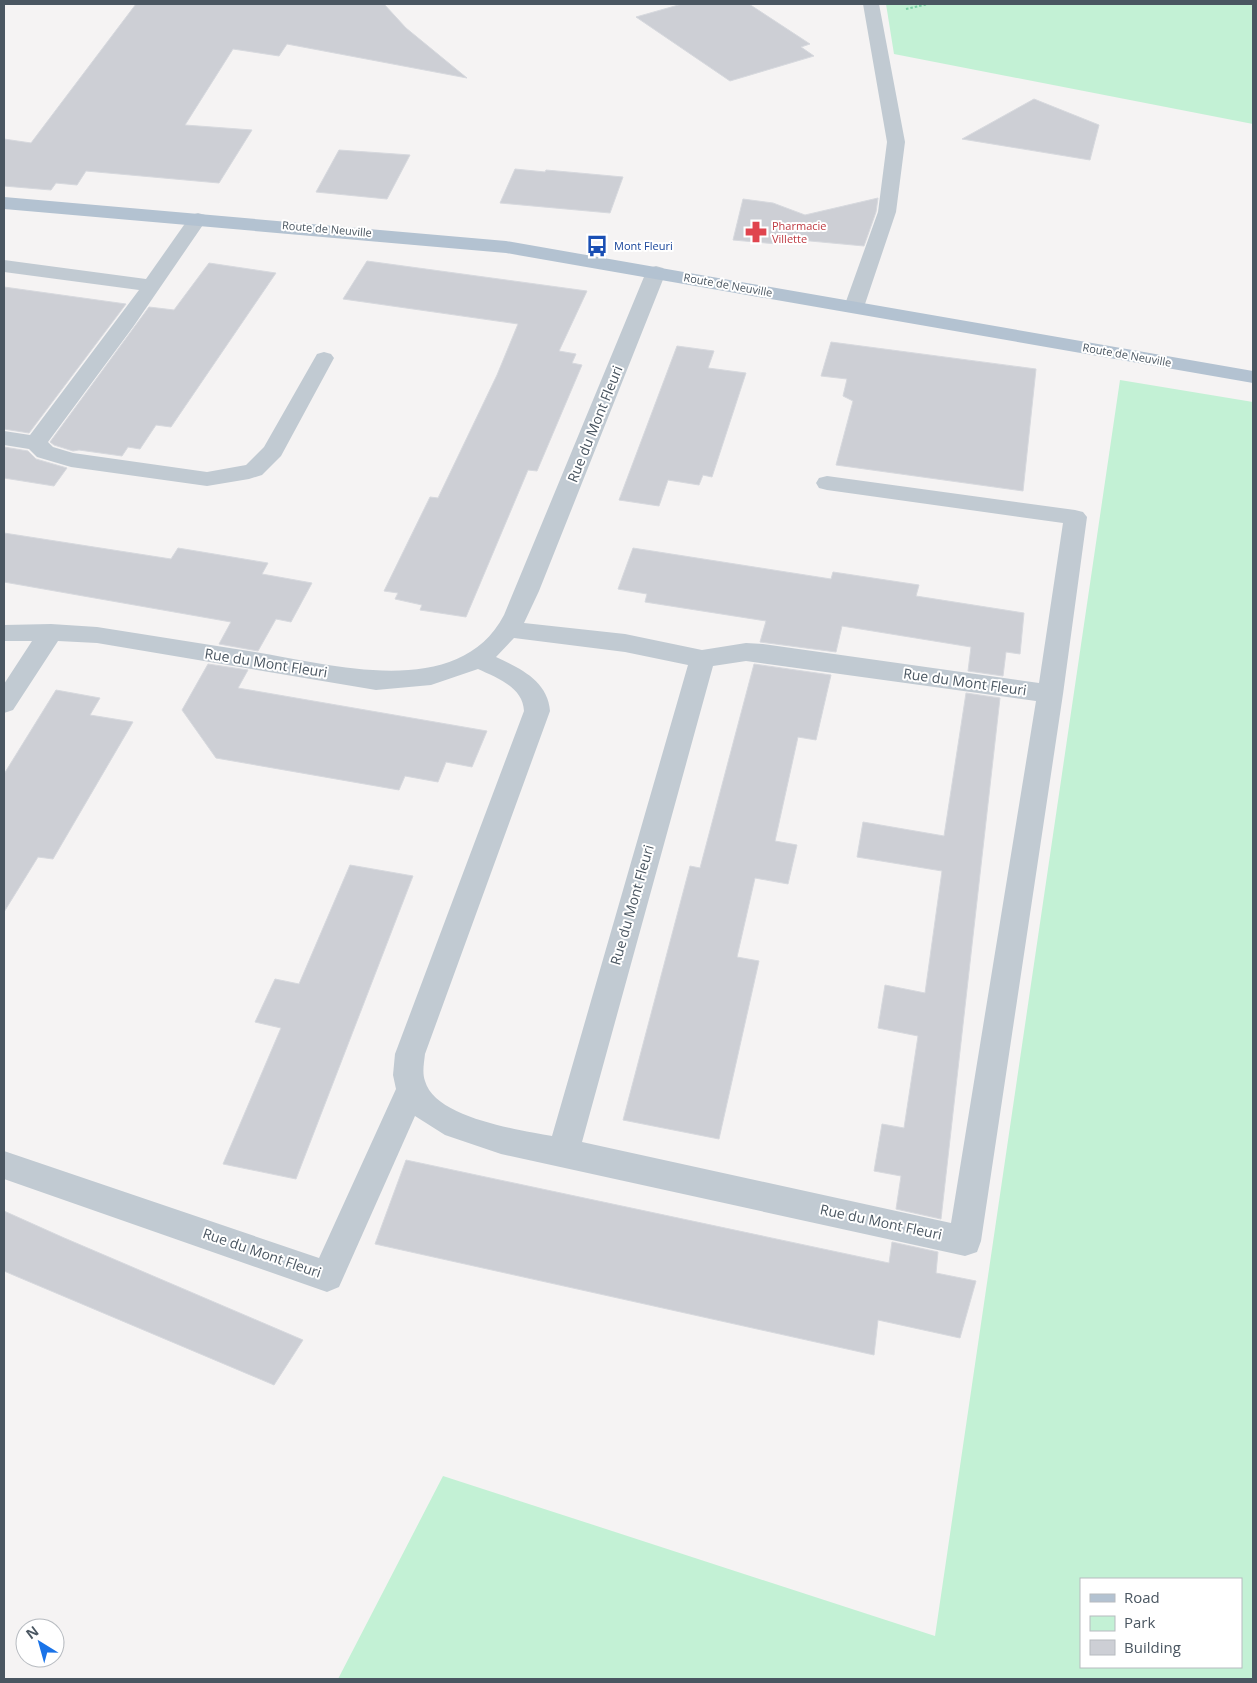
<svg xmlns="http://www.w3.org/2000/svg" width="1257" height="1683" font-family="'Open Sans',sans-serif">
  <rect width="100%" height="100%" fill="#f5f3f3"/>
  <path fill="#c3f1d5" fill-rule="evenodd" d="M886 4H1253V124L894 54Z
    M1120 380 1253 402V1679H338L443 1476 935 1636ZM1081 1579H1241V1667H1081Z"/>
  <path fill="#cdcfd5" stroke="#d7d9de" d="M136 4H384L406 28 467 78 287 44 279 56 233 49 185 125 252 130 219 183 86 171 77 185 56 183 51 190 4 186V139L31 143Z
    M682 4H749L810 44 801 47 814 56 730 81 636 17Z
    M1034 99 1099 125 1090 160 962 139Z
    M339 150 410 155 387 199 316 192Z
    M515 169 545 172 546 170 623 177 610 213 500 203Z
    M878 198 876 212 864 246 778 238 777 244 733 240 743 199 773 203 805 215Z
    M367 261 587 291 559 351 576 354 572 363 582 365 537 471 528 470 466 617 420 610 422 605 395 599 398 593 384 591 430 497 438 498 497 375 518 324 343 299Z
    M209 263 276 273 171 427 156 425 140 449 128 447 122 456 79 450 73 451 54 445 50 442 149 307 174 310Z
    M4 287 126 304 29 433 4 429Z
    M831 342 1036 369 1023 491 836 465 853 401 843 396 847 379 821 376Z
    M677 346 714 351 708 368 746 373 712 477 703 475 699 485 668 480 659 506 619 500Z
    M4 447 28 451 36 459 67 468 54 486 4 478Z
    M4 533 171 559 178 548 268 563 262 574 312 583 291 622 276 619 258 651 219 644 231 622 4 582Z
    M633 548 831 579 833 572 919 585 916 596 1024 613 1020 654 1006 652 1003 676 968 671 971 647 842 626 836 652 760 642 766 621 645 602 647 594 618 589Z
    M208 664 248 670 238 688 487 731 472 767 446 762 438 782 405 776 399 790 216 758 182 710Z
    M754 664 831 675 816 740 798 737 775 841 797 845 788 884 755 878 737 957 759 961 719 1139 623 1120 690 866 700 868Z
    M56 690 100 698 90 715 133 722 53 859 38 857 4 912V774Z
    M966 693 1000 698 941 1219 896 1209 901 1176 874 1171 882 1124 904 1128 918 1036 878 1028 885 985 925 993 942 871 857 857 863 822 944 836Z
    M350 865 413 876 296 1179 223 1164 281 1028 255 1022 275 979 299 984Z
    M406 1160 889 1263 892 1242 938 1252 936 1273 976 1281 960 1338 878 1320 874 1355 375 1244Z
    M4 1211 62 1237 303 1340 274 1385 18 1277 4 1271Z"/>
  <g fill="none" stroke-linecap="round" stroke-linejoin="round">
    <path stroke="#7ad0a6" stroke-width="2" stroke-dasharray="2.5 2" stroke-linecap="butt" d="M906 9 928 4"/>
    <path fill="#c1cad2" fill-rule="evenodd" d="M863 4H879L905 142 896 212 864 307 861 311 854 313 847 311 844 307 878 212 887 142Z
      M198 213 205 215 207 219 133 327 48 442 53 447 73 453 207 472 246 465 264 447 317 354 324 352 331 354 334 358 281 456 262 475 249 479 207 486 71 467 37 457 29 449 4 445V431L30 435 139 290 4 272V260L146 279 191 215Z
      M656 266 663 268 666 272 539 591 524 623 625 634 702 650 746 643 763 644 1039 683 1063 523 827 490 819 488 816 483 819 478 827 476 1075 510 1083 512 1087 517 1063 694 981 1241 977 1252 965 1256 501 1154 445 1135 415 1116 339 1287 327 1292 4 1179V1151L319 1258 396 1089 393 1075 395 1054 524 711C523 687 497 678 478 669L431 685 376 690 97 643 58 641 13 710 4 713V684L32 641H4V625L51 624 97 627C150 635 202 644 255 652 329 664 459 702 504 615L646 272 649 268ZM514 638 625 652 688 665 552 1136C520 1130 435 1118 425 1081 422 1073 424 1063 425 1054L550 711C548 681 520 668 496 657ZM746 661 1036 701 951 1223 582 1142 713 666Z"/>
    <path fill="#b3c2d1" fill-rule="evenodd" d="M4 197 506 241 1253 371V383L506 253 4 209Z"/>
  </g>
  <defs>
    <g id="pharmacy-bare" transform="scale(1.725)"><path d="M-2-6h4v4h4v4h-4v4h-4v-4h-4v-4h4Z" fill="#e0444e" stroke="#fff" stroke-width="2.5" paint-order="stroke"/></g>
    <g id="bus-bare" transform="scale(1.725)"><path d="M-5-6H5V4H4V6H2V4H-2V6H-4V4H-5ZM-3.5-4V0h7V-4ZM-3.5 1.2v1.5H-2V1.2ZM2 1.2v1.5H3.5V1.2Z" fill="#1a4fb4" stroke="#fff" stroke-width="2.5" paint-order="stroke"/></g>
  </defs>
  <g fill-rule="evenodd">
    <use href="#pharmacy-bare" x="756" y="232"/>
    <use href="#bus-bare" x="597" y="246"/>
  </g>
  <g text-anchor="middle" stroke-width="4" stroke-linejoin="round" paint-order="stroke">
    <g font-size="11" fill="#be3a42" stroke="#fff" text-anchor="start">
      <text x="772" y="230">Pharmacie<tspan x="772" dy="13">Villette</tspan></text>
    </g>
    <g font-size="11" fill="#4a5661" stroke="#fff">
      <text transform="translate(327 229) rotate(5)" y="4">Route de Neuville</text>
      <text transform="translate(728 285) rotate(10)" y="4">Route de Neuville</text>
      <text transform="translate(1127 355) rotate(10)" y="4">Route de Neuville</text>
    </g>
    <g font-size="11" fill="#164399" stroke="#fff" text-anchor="start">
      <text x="614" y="250">Mont Fleuri</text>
    </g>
    <g font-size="14" fill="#4a5661" stroke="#fff">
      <text transform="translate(595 424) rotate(-68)" y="5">Rue du Mont Fleuri</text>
      <text transform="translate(266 663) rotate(9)" y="5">Rue du Mont Fleuri</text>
      <text transform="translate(965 682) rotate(8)" y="5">Rue du Mont Fleuri</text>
      <text transform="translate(632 905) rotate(-74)" y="5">Rue du Mont Fleuri</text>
      <text transform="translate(881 1222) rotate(12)" y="5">Rue du Mont Fleuri</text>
      <text transform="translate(262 1253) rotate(19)" y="5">Rue du Mont Fleuri</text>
    </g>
  </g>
  <rect width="1257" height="1683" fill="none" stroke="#4a5661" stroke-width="10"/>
  <rect x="1080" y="1578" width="162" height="90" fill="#ffffff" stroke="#b7bbc0"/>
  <rect x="1090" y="1594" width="25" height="8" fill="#b3c2d1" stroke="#b7bbc0"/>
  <text x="1124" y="1603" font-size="15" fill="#4a5661">Road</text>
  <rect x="1090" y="1616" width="25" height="15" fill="#c3f1d5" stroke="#b7bbc0"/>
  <text x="1124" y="1628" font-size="15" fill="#4a5661">Park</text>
  <rect x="1090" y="1640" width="25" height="15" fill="#cdcfd5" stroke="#b7bbc0"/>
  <text x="1124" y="1653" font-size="15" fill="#4a5661">Building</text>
  <g transform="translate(40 1643) rotate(323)"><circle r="24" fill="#ffffff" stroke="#b7bbc0"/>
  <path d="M0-4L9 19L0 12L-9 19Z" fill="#1a73e8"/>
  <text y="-8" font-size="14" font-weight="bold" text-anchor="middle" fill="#4a5661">N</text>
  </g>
</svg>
